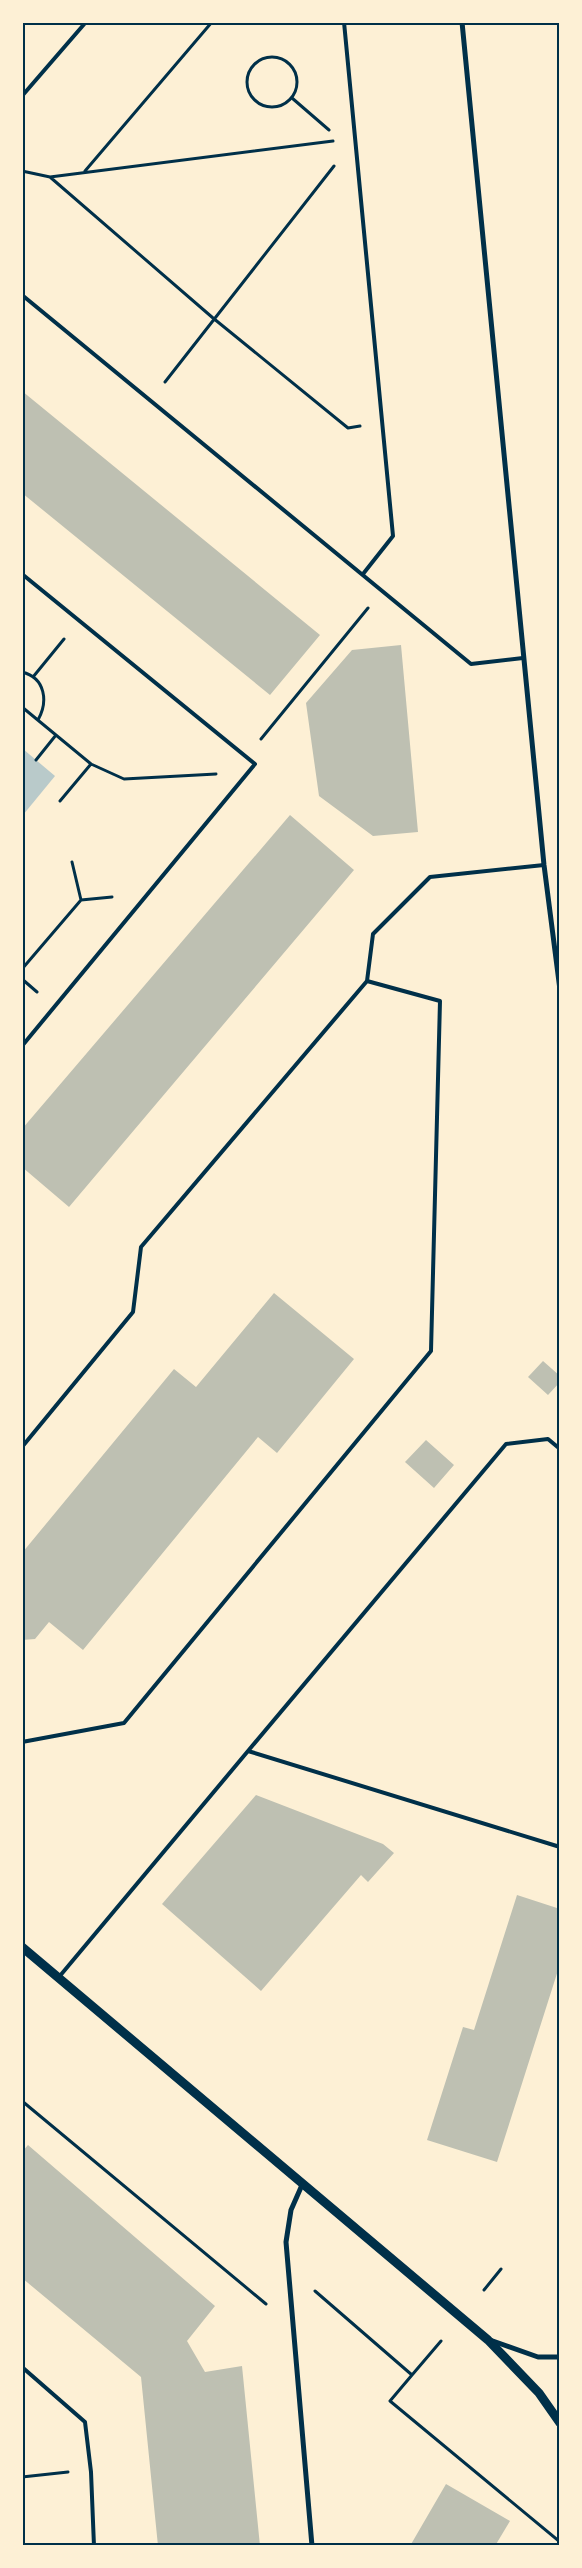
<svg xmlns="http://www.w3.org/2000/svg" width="582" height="2568" font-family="Inter,sans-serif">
  <rect width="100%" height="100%" fill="#fdf0d5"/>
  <path fill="#b9caca" d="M23 749 55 776 23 815Z"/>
  <path fill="#bec0b2" d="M22 391 320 635 270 695 22 493Z
    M401 645 418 832 373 836 319 796 306 703 352 650Z
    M290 815 354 870 69 1207 22 1167V1129Z
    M274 1293 354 1359 277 1453 258 1437 83 1650 49 1622 35 1639 22 1640V1553L174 1369 196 1387Z
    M543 1361 560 1376V1382L548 1395 528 1377Z
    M426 1440 454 1465 434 1488 405 1462Z
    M256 1795 383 1844 394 1853 368 1882 361 1875 261 1991 162 1904Z
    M517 1895 560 1909V1964L497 2162 427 2140 463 2027 474 2030Z
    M28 2145 215 2306 187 2341 205 2372 242 2366 260 2546H158L141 2377 22 2278V2152Z
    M446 2484 510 2521 495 2546H410Z"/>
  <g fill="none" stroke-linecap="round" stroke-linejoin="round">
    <path stroke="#003049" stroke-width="3" d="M247 82a25 25 0 1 1 50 0a25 25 0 1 1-50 0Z
      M292 98 329 130
      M22 171 50 177 333 141
      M85 171 212 22
      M50 177 213 318 348 428 360 426
      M165 382 334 166
      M22 672C46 678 48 702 38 720
      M33 677 64 639
      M22 707 91 764 124 779 216 774
      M261 739 368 608
      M36 760 56 735
      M60 801 91 764
      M72 862 81 900
      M22 969 81 900 112 897
      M22 979 37 992
      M22 2101 266 2304
      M484 2290 501 2269
      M315 2291 412 2375 390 2401 560 2542
      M412 2375 441 2341
      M22 2477 68 2472"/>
    <path stroke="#003049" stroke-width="4" d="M344 22 393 536 363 574
      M22 96 86 22
      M22 295 471 664 523 658
      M22 574 255 764 22 1046
      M22 1447 133 1312 141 1247 367 981
      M22 1742 124 1723 431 1351 440 1001 367 981 373 934 430 877 544 865
      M248 1751 506 1444 548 1439 560 1449
      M59 1977 248 1751 560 1847
      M22 2367 85 2422 91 2472 94 2546"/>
    <path stroke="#003049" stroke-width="5" d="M462 22 544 865 560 990
      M302 2185 291 2210 286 2242 312 2546
      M490 2340 538 2357H560"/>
    <path stroke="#003049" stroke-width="9" d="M22 1947 488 2340 539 2393 560 2423"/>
  </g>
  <rect width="582" height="2568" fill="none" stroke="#fdf0d5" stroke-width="48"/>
  <rect x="24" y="24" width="534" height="2520" fill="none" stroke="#003049" stroke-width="2"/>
</svg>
